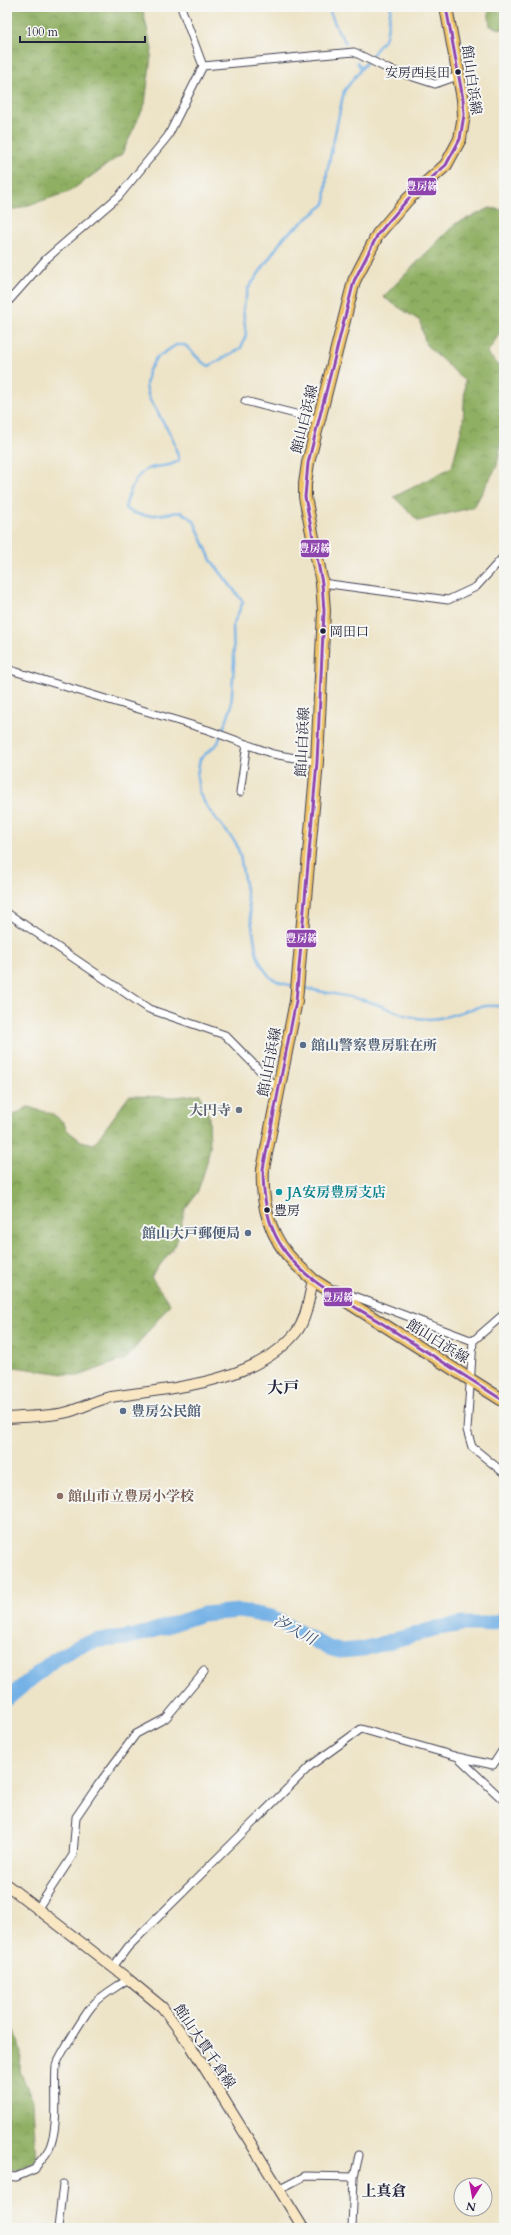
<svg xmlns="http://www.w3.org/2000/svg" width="511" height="2235" font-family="Cardo,'Noto Serif JP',serif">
  <defs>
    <pattern id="forest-crowns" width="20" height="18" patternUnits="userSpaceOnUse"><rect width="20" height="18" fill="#8faf62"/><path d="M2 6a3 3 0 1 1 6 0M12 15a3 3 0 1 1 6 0" fill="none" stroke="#748e52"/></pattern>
  </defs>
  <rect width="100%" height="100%" fill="#f6f6f2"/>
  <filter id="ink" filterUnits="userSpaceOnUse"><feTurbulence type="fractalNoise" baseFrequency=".025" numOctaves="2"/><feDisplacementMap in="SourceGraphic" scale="8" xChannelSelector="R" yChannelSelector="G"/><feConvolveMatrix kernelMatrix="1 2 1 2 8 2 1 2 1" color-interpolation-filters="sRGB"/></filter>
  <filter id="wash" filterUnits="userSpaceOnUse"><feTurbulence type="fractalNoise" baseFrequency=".012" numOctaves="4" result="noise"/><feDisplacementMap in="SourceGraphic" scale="16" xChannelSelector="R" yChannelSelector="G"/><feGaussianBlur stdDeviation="0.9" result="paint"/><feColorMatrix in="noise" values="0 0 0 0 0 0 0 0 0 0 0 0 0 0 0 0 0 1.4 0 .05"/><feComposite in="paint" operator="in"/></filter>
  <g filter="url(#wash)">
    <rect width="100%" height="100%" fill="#ede3c6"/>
    <path fill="url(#forest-crowns)" stroke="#58684e" d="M7 7H142L152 49 145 104 122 154 69 192 7 212Z
      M488 7H504V30L490 26Z
      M490 208 504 210V327L487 353 504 371V425L497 466 474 507 418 521 394 497 452 467 463 423 465 381 426 345 420 321 383 297 455 224Z
      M200 1094 209 1116 210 1147 206 1166 198 1191 185 1209 176 1244 151 1277 170 1304 127 1358 79 1376 7 1366V1119L28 1107 53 1114 63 1122 68 1131 81 1141 94 1144 129 1096 176 1097Z
      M7 2018 18 2039 21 2053 20 2071 33 2101 36 2161 19 2170 7 2169Z"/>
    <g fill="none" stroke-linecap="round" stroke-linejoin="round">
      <path stroke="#73b1e6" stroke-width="2.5" d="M328 7 338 31 346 43
        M357 62 361 68
        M294 986C271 982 266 976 257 955L240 855 236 843 209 810 199 793 197 775 200 759 218 743 231 708 234 662 233 625 243 602 211 560 194 521 182 512C162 513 142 521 125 508 128 496 134 476 146 470 157 464 169 469 179 460L173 439 149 398 146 386 148 372 156 358 176 345H185L202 362 209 366 241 348 246 335 243 309 248 289 284 237 325 204 327 172 344 91 386 37 391 7
        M301 987C323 993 346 995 367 1001 388 1007 407 1019 429 1019 456 1019 474 1001 504 1007"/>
      <path stroke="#73b1e6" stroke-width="15" d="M7 1699 55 1659 81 1645 99 1640 125 1638 146 1633 203 1614 240 1611 272 1617 328 1648 340 1651 363 1649 437 1628 463 1624H484L504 1620"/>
    </g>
  </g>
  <g filter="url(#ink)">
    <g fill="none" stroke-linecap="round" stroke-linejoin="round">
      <g stroke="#403f50" stroke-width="9">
        <path id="street" d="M203 66 354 52 388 69 435 84 458 76
          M7 303 46 259 119 196 168 136 203 66 181 7
          M245 401 319 420
          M322 583 448 600 476 587 504 556
          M7 669 208 730 273 754 317 762
          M240 792 247 744
          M7 913 149 1009 225 1035 279 1090
          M335 1289 473 1341
          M504 1314 473 1341 467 1430 472 1447 504 1473
          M458 1757 493 1765 504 1748
          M38 1908 73 1855 76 1817 98 1785 136 1734 166 1718 205 1671
          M113 1967 128 1947 310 1766 361 1729 458 1757 504 1801
          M7 2176 16 2177 35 2169C39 2160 48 2155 51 2144 59 2120 54 2091 56 2066 57 2059 86 2013 92 2006 101 1995 117 1987 128 1979
          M280 2189 305 2176 354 2177
          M58 2228 63 2184
          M352 2228 354 2177 359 2155"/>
      </g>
      <g stroke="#403f50" stroke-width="12">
        <path id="secondary" d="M7 1418C27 1416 49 1417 68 1412 82 1408 96 1400 111 1397 171 1388 258 1383 298 1330 307 1317 309 1296 313 1280
          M7 1885 128 1979 162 2007 191 2046 303 2228"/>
      </g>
      <g stroke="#403f50" stroke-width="14">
        <path id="primary" d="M446 7 463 99 464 115 460 139 446 165 408 199 378 234 354 281 308 463 305 484V497L322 583 324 611 317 762 296 1001 263 1169C261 1204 270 1238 295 1263 301 1269 307 1274 313 1280L504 1401"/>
      </g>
      <use href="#street" stroke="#fff" stroke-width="7"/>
      <use href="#secondary" stroke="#f9e7c3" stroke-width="10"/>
      <use href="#primary" stroke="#efc469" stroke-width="12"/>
      <g stroke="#f6f6f2" stroke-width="6">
        <path id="bus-1" d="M446 7 463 99 464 115 460 139 446 165 408 199 378 234 354 281 308 463 305 497 322 583 324 611 317 762 296 1001 263 1169C263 1195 266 1220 279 1242 301 1281 347 1301 383 1324 423 1350 464 1375 504 1401"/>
      </g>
      <use href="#bus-1" stroke="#8e44ad" stroke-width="3"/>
    </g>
  </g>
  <g fill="#22223b" stroke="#f6f6f2" stroke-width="1.5">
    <circle cx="458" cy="72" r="3.5"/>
    <circle cx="323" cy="631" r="3.5"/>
    <circle cx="267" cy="1210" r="3.5"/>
  </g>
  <g fill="#5c6f8a" stroke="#f6f6f2" stroke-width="1.5">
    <circle cx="303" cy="1045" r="4"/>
    <circle cx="248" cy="1233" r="4"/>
    <circle cx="123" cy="1411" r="4"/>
  </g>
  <circle fill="#6b7280" stroke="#f6f6f2" stroke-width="1.5" cx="239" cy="1110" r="4"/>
  <circle fill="#0f9aa8" stroke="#f6f6f2" stroke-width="1.5" cx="279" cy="1192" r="4"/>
  <circle fill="#8d6e63" stroke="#f6f6f2" stroke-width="1.5" cx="60" cy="1496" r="4"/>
  <g text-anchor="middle" stroke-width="4" stroke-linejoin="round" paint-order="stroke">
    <g font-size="13" fill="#22223b" stroke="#f6f6f2" text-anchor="start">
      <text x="450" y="77" text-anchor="end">安房西長田</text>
      <text x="330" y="636">岡田口</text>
      <text x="274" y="1215">豊房</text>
    </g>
    <g font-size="14" fill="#22223b" stroke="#f6f6f2">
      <text transform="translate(472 80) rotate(82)" y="5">館山白浜線</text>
      <text transform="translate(304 419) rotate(-76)" y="5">館山白浜線</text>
      <text transform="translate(302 742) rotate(-87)" y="5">館山白浜線</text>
      <text transform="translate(269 1062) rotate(-79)" y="5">館山白浜線</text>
      <text transform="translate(438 1341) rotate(32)" y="5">館山白浜線</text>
      <text transform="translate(205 2046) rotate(56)" y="5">館山大貫千倉線</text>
    </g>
    <g font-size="14" font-weight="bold" fill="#4e5e75" stroke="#f6f6f2" text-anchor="start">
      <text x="311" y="1050">館山警察豊房駐在所</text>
      <text x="240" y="1238" text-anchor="end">館山大戸郵便局</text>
      <text x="131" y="1416">豊房公民館</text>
    </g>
    <g font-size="14" font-weight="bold" fill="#5b616d" stroke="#f6f6f2" text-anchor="end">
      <text x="231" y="1115">大円寺</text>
    </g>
    <g font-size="14" font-weight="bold" fill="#0d838f" stroke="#f6f6f2" text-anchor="start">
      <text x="287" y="1197">JA安房豊房支店</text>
    </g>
    <g font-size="14" font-weight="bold" fill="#785e54" stroke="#f6f6f2" text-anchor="start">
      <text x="68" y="1501">館山市立豊房小学校</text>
    </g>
    <g font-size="15" font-style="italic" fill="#3e5477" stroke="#f6f6f2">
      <text transform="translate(295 1630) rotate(28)" y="5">汐入川</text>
    </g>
    <g font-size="15" font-weight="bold" fill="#22223b" stroke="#f6f6f2">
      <text x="384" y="2196">上真倉</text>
    </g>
    <g font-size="16" font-weight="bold" fill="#22223b" stroke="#f6f6f2">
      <text x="283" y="1393">大戸</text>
    </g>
  </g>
  <g stroke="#f6f6f2" stroke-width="1.5">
    <rect x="407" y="177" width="30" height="19" rx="4" fill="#8e44ad"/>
    <rect x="300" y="539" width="30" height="19" rx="4" fill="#8e44ad"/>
    <rect x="286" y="929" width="31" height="19" rx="4" fill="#8e44ad"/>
    <rect x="323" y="1287" width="30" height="20" rx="4" fill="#8e44ad"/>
  </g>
  <g font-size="11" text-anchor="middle" font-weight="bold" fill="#fff">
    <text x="422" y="190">豊房線</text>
    <text x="315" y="552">豊房線</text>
    <text x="302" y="942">豊房線</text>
    <text x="338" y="1301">豊房線</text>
  </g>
  <rect width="511" height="2235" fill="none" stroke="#f6f6f2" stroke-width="24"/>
  <g transform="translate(473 2197) rotate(191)"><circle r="19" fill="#f6f6f2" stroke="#a1a1a9"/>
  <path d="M0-3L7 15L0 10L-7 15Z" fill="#b5179e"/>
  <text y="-6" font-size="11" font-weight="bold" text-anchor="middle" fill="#22223b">N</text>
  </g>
  <path d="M20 36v6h125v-6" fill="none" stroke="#22223b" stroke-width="2"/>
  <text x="26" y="36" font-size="12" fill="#22223b" stroke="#f6f6f2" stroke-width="3" paint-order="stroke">100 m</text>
</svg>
